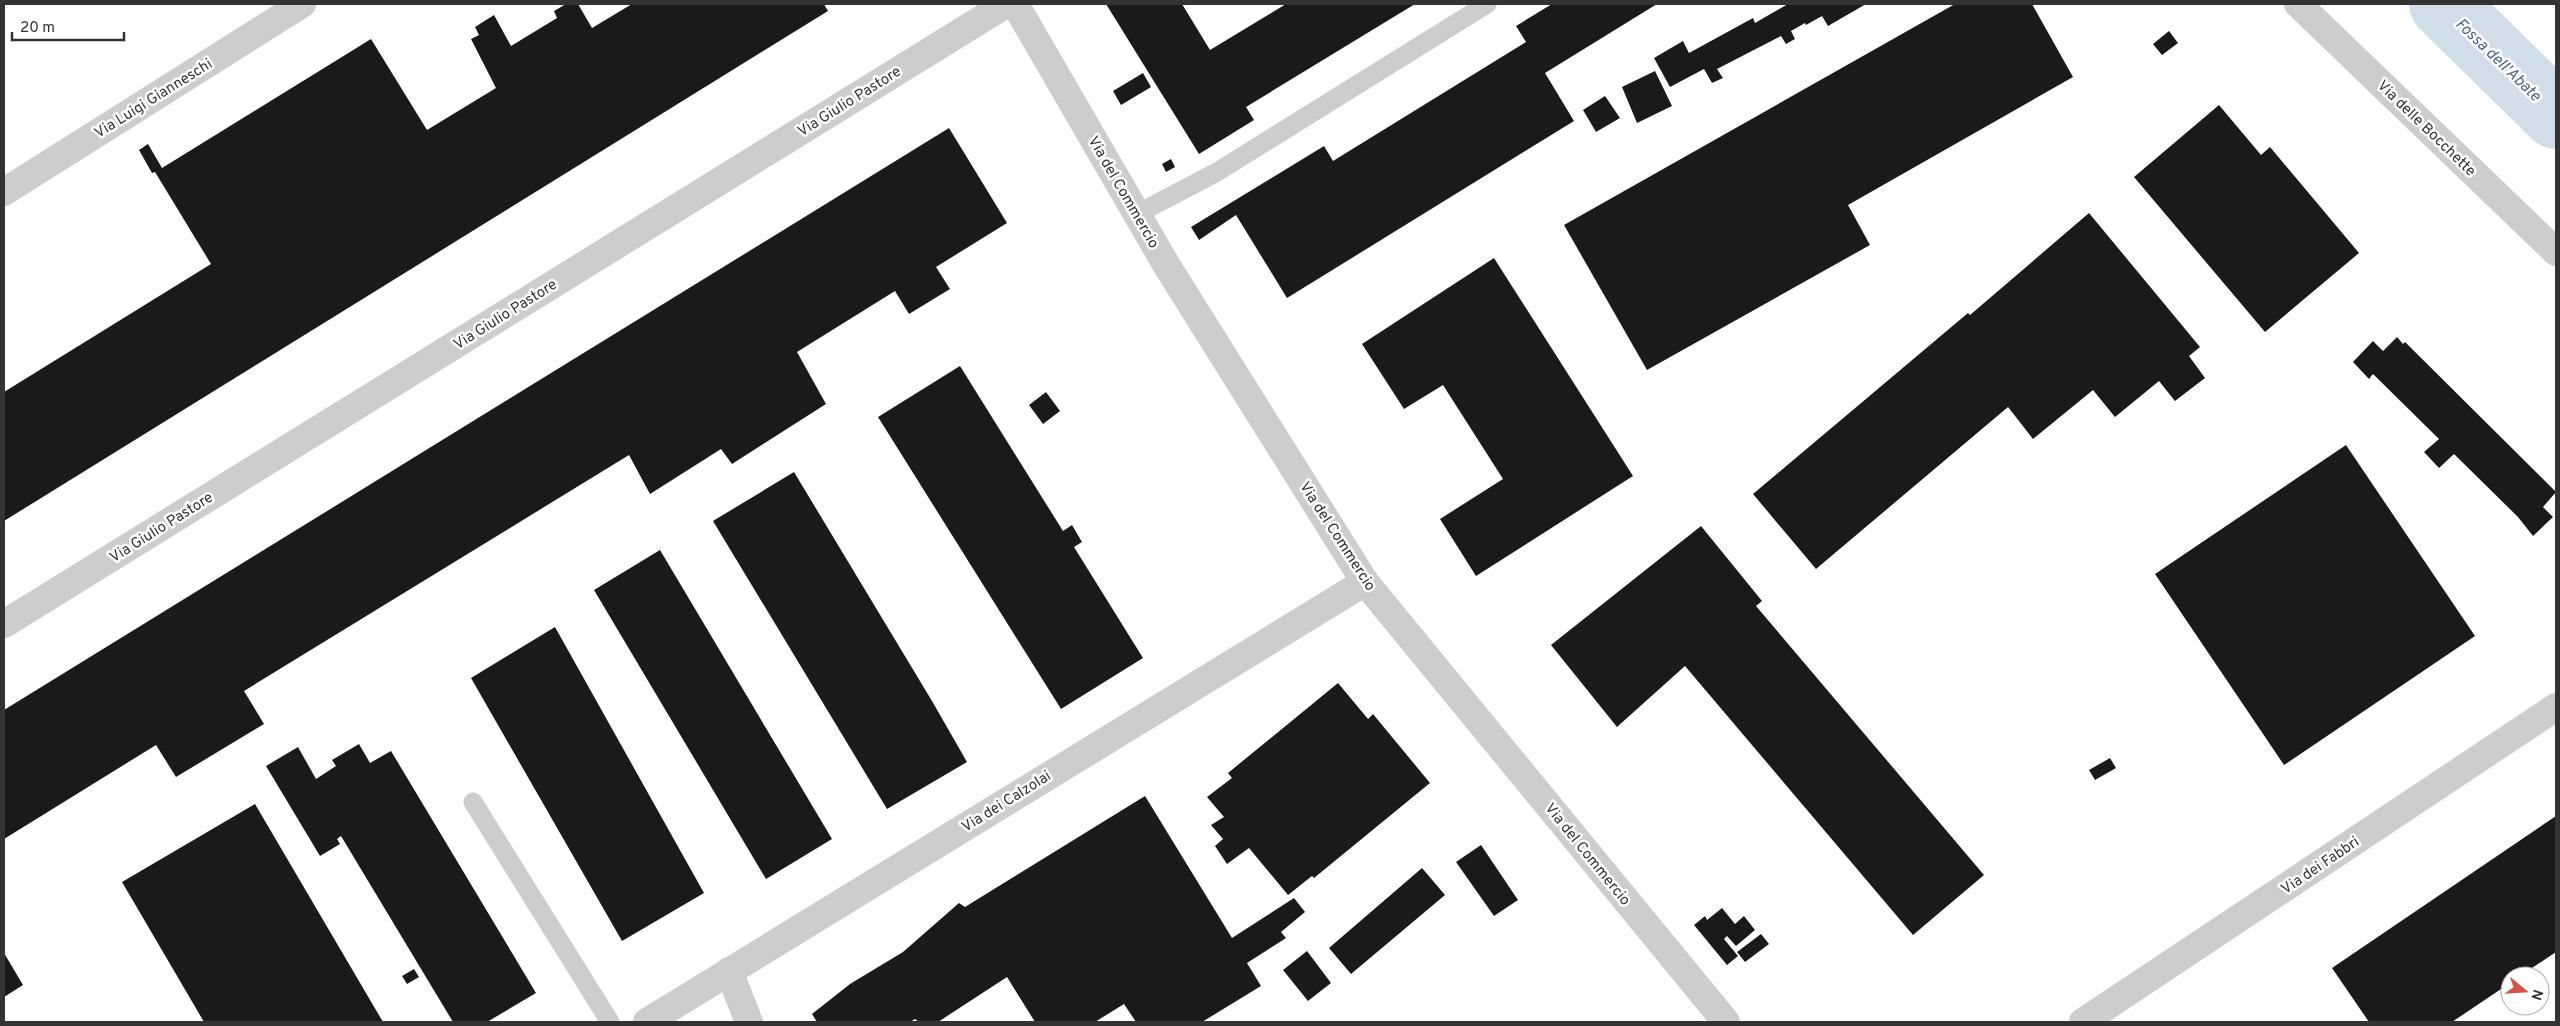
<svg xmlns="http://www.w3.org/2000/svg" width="2560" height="1026" font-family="Overpass,sans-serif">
  <rect width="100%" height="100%" fill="#fff"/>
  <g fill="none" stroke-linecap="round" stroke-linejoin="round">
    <path stroke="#d2ddea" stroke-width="68" d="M2443 4 2556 115"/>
  </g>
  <path fill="#1a1a1a" d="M566 4H578L592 28 632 4H824L828 11 4 521V392L211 264 155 172 152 173 139 150 148 144 162 168 371 39 427 130 496 88 471 39 479 35 475 27 494 15 511 46 557 18 554 11Z
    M1106 4H1182L1210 50 1286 4H1415L1246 107 1254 120 1199 154Z
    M1552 4H1657L1545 73 1574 121 1287 298 1236 215 1199 240 1191 227 1324 146 1333 161 1526 42 1516 26Z
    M1788 4H1866L1828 26 1822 16 1806 25 1805 23 1791 31 1795 39 1786 44 1781 36 1717 69 1723 78 1712 83 1704 69 1670 87 1654 58 1683 41 1689 53 1753 18 1755 23Z
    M1955 4H2032L2073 77 1848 205 1870 245 1647 370 1564 225Z
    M2169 31 2178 43 2162 55 2153 44Z
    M1655 71 1672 106 1637 123 1622 87Z
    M1143 73 1151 87 1121 105 1113 91Z
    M1605 96 1620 118 1596 132 1583 110Z
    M2219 105 2261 155 2270 147 2359 253 2265 332 2134 177Z
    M949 128 1007 223 936 267 950 289 909 314 895 291 797 352 826 404 732 464 721 449 650 494 629 455 244 691 264 724 176 777 156 745 4 839V710Z
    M1171 159 1175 167 1166 172 1162 164Z
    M2089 213 2200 347 2189 356 2205 378 2175 401 2159 381 2115 417 2093 390 2033 439 2008 407 1816 569 1753 494 1968 313 1970 315Z
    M1494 258 1633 476 1476 576 1440 519 1503 479 1443 385 1404 409 1362 344Z
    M2397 337 2403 344 2405 342 2556 492 2543 507 2553 517 2533 536 2518 517 2454 454 2439 468 2424 452 2439 439 2373 374 2369 379 2353 362 2373 341 2383 351Z
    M960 366 1063 531 1072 525 1082 542 1074 547 1143 658 1061 709 878 417Z
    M1046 392 1060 411 1043 424 1029 405Z
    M2346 445 2475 636 2284 765 2155 574Z
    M794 472 932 701 967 762 887 809 713 521Z
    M1701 526 1762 601 1756 606 1984 875 1913 935 1685 666 1617 727 1551 645Z
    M660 550 832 839 766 879 594 590Z
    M555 627 704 893 622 941 471 678Z
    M1338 683 1368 719 1373 714 1430 783 1314 878 1312 876 1288 895 1249 848 1227 864 1215 846 1223 839 1211 825 1224 817 1207 797 1232 778 1228 773Z
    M359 744 370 763 391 751 536 993 487 1022H453L341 836 337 839 340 844 320 856 266 766 298 747 316 779 336 766 332 760Z
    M2110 758 2116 768 2095 780 2089 770Z
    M1145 796 1232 938 1294 898 1305 912 1281 932 1286 938 1247 963 1261 986 1202 1022H1136L1124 1004 1095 1022H1035L1007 977 938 1022H919L915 1019 910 1022H817L812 1014 850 984 903 952 959 903 965 907Z
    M255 804 383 1022H204L122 882Z
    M2556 816V952L2520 976H2510V983L2452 1022H2369L2332 968Z
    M1481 845 1518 900 1494 916 1456 862Z
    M1422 868 1445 895 1351 974 1329 948Z
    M1722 908 1735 924 1744 916 1755 930 1736 946 1727 936 1724 939 1738 956 1727 965 1694 925 1705 916 1707 920Z
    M1761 934 1769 944 1745 962 1737 952Z
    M1307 951 1331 983 1308 1001 1283 970Z
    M4 953 23 985 4 997Z
    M414 969 419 977 407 984 402 976Z"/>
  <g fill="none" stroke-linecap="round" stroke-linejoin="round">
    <path stroke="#cdcdcd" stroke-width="19" d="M1137 214 1217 172 1487 4
      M473 802 610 1022"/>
    <path stroke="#cdcdcd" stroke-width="28" d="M1015 4 1167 266 1365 582 1726 1022
      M2298 4 2556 252
      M4 192 302 4
      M4 624 1006 4
      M729 971 749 1022
      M647 1022 1365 582
      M2083 1022 2556 707"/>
  </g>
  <g text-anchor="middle" stroke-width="5" stroke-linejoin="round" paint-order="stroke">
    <g font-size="15" fill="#333" stroke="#fff">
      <text transform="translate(153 98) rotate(-32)" y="5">Via Luigi Gianneschi</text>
      <text transform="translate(849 101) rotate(-32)" y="5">Via Giulio Pastore</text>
      <text transform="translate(2427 128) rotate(44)" y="5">Via delle Bocchette</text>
      <text transform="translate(1124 192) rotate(60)" y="5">Via del Commercio</text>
      <text transform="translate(505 314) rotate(-32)" y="5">Via Giulio Pastore</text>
      <text transform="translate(161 527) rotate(-32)" y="5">Via Giulio Pastore</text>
      <text transform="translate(1338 536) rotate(57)" y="5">Via del Commercio</text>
      <text transform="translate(1006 801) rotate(-32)" y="5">Via dei Calzolai</text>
      <text transform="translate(1588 854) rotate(51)" y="5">Via del Commercio</text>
      <text transform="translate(2320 865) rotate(-34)" y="5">Via dei Fabbri</text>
    </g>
    <g font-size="16" font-style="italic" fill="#48698d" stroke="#fff">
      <text transform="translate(2499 59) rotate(44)" y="6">Fossa dell'Abate</text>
    </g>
  </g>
  <rect width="2560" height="1026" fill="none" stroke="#333333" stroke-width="10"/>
  <g transform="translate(2525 991) rotate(108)"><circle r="24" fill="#ffffff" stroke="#adadad"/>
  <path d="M0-4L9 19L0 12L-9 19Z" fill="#d3544b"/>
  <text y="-8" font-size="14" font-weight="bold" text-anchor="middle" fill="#333333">N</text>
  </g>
  <path d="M12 32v8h112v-8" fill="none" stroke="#333333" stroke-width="2.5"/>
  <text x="20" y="32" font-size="15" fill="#333333" stroke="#ffffff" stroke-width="4" paint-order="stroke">20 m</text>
</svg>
